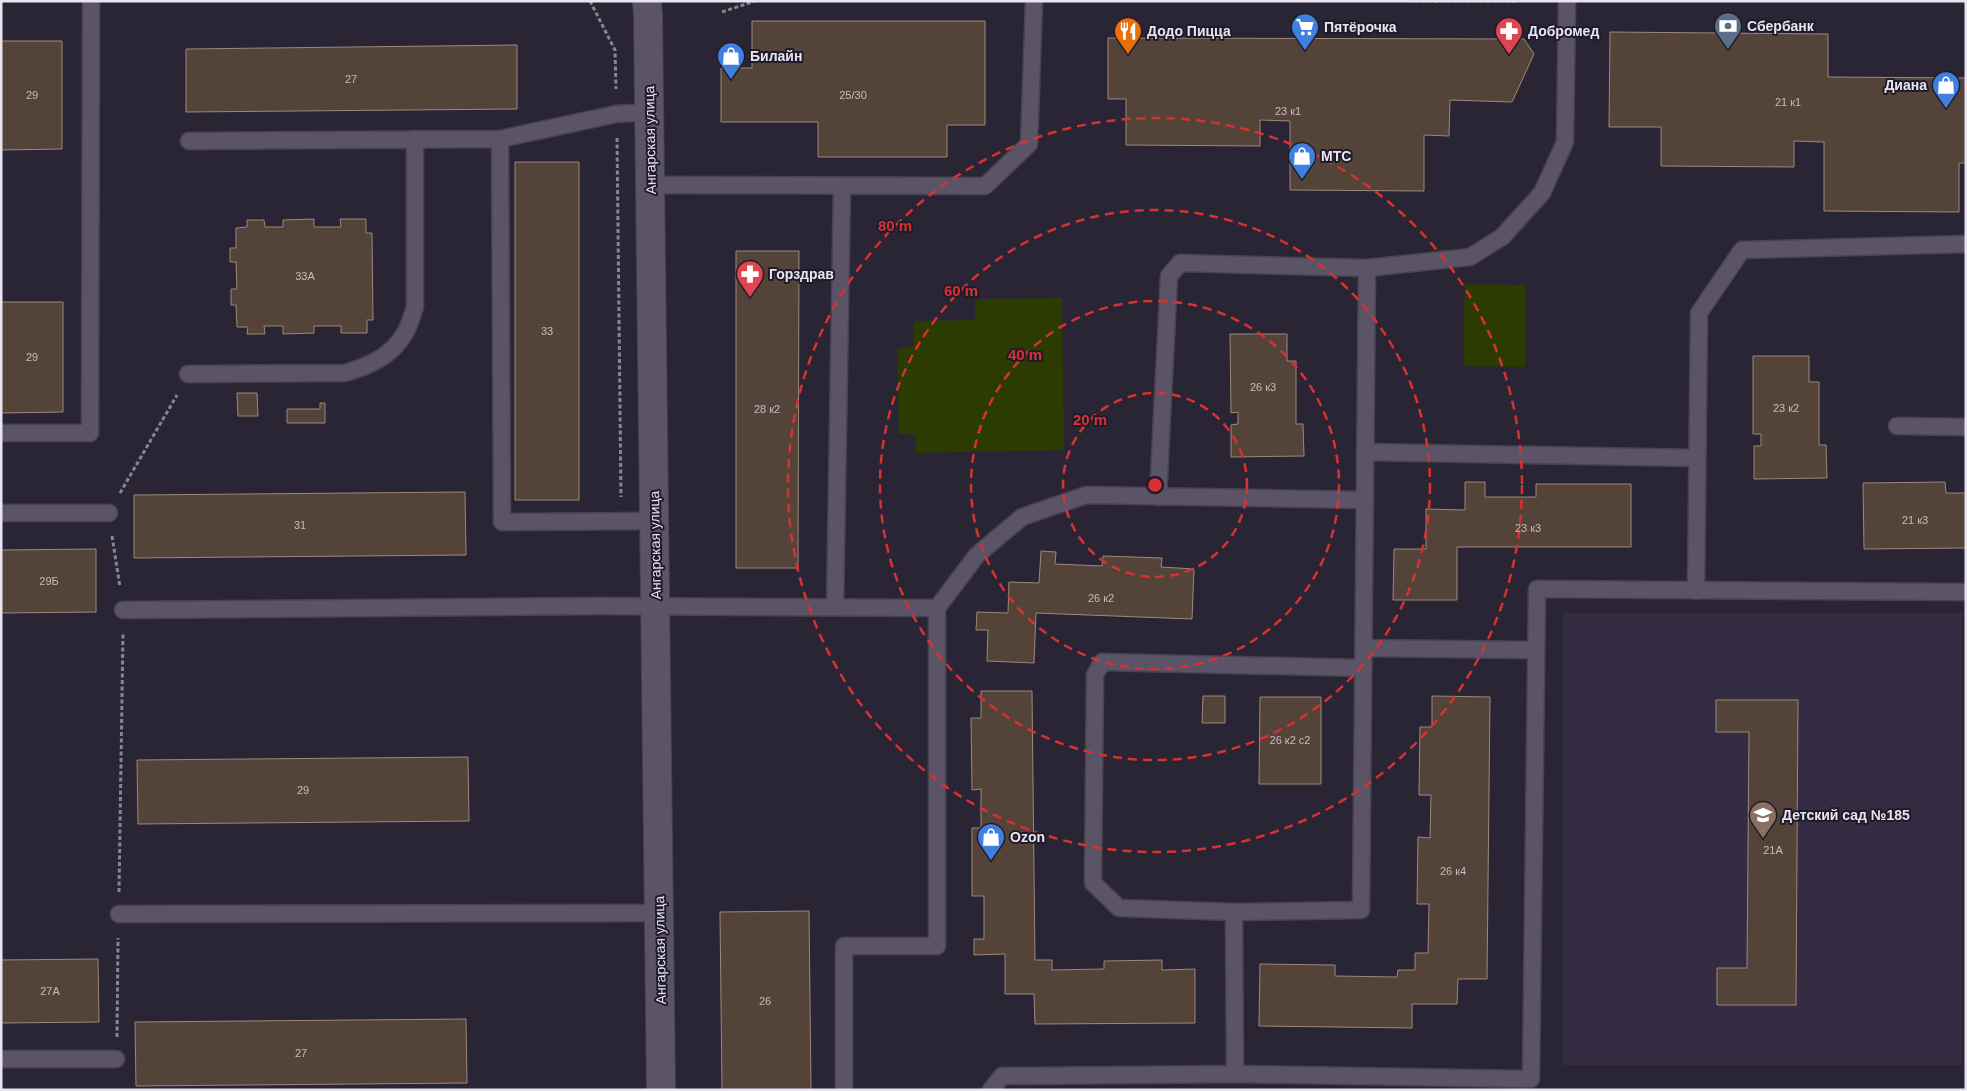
<svg xmlns="http://www.w3.org/2000/svg" width="1967" height="1091" font-family="Helvetica,sans-serif">
  <rect width="100%" height="100%" fill="#2a2535"/>
  <path fill="#332c42" d="M1563 613H1962V1065H1563Z"/>
  <path fill="#2b3b02" d="M1465 284 1526 285 1525 367 1463 366Z
    M1062 298 1064 450 916 453 915 434H899L897 348 914 347V321L975 320V299Z"/>
  <path fill="#544338" stroke="#9c897c" d="M752 21H985V125H947V157H818V122H721V68H752Z
    M1610 32 1828 34V77L1966 78V163H1959V212L1824 211V142L1794 141V167L1661 166V127H1609Z
    M1108 38 1524 39 1534 54 1512 102 1450 100 1449 136 1424 135V191L1290 190V121L1260 120V146L1126 145V99H1108Z
    M1 41H62V149L1 150Z
    M517 45V109L186 112V49Z
    M515 162H579V500H515Z
    M314 219V227H341L340 219H366V233H372L373 320H367V333H341V326H314V333L283 334V326H264L265 334H247L248 327H237L236 305H231V289H237L236 262H230V248H236V228L247 227V220H264L265 227H283V220Z
    M736 251H799L798 568H736Z
    M1 302H63V412L1 413Z
    M1230 334H1287V361H1296V424H1303L1304 456 1231 457V425L1238 424V412L1231 413Z
    M1753 356H1809V382H1819V445H1826L1827 478 1754 479V446H1761V434H1753Z
    M237 393H257L258 416H238Z
    M320 403H325V423H287V409H320Z
    M1465 482H1485V497H1536V484H1631V547H1457V600H1393L1394 549H1426V509L1465 510Z
    M1945 482 1946 493H1966V548L1864 549 1863 483Z
    M465 492 466 555 134 558V495Z
    M96 549V612L1 613V550Z
    M1041 551 1056 552 1055 564 1102 566 1103 556 1162 558 1161 567 1194 569 1192 619 1036 613 1034 663 987 661 988 630H976L977 612 1008 613 1009 582 1039 583Z
    M981 691H1032L1035 960H1052V970L1104 969V961L1162 960V970L1195 969V1023L1035 1024 1034 994H1005V954L974 955V939H984V896H972V828H981V789L972 790 971 718H981Z
    M1203 696H1225V723H1202Z
    M1432 696 1490 697 1487 979H1458L1457 1004H1412V1028L1259 1026 1260 964 1335 965V976L1397 977 1398 970H1415V953H1428L1429 904H1417L1418 837 1430 838 1431 795H1419L1420 727H1432Z
    M1260 697H1321V784H1259Z
    M1716 700H1798L1796 1005H1717V968H1747L1749 732H1716Z
    M468 757 469 821 138 824 137 760Z
    M809 911 811 1090H722L720 912Z
    M98 959 99 1022 1 1023V960Z
    M466 1019 467 1083 136 1086 135 1022Z"/>
  <g fill="none" stroke-linecap="round" stroke-linejoin="round">
    <g stroke="#46424f" stroke-width="19">
      <path id="service" d="M500 139 616 114 650 112
        M189 141 500 139 502 522 655 521
        M651 185 985 186 1029 144 1034 1
        M188 374 345 373C369 366 392 356 405 333 410 325 412 315 415 307V139
        M1897 426 1966 427
        M1 433H90L91 1
        M1365 452 1697 458
        M1158 497 1169 276 1180 263 1367 268 1470 257 1502 237 1542 193 1565 142 1567 1
        M1 513H109
        M1696 591 1699 313 1742 250 1966 244
        M835 607 842 186
        M123 610 599 606 937 608 977 555 1022 517 1086 495 1365 500
        M1364 648 1536 650
        M1363 668 1102 662 1095 675 1093 883 1119 908 1234 912 1361 910 1367 268
        M1234 912 1235 1074
        M119 914 659 913
        M1 1059H116
        M844 1090V946H937V608
        M991 1090 1002 1076 1235 1074 1531 1079 1537 589 1966 592"/>
    </g>
    <g stroke="#46424f" stroke-width="30">
      <path id="tertiary" d="M647 1 648 16 661 1090"/>
    </g>
    <path stroke="#888492" stroke-width="3" stroke-dasharray="4 2.5" stroke-linecap="butt" d="M590 1 615 50 616 89
      M1408 1H1516
      M722 12 755 1
      M617 138 621 497
      M120 493 177 395
      M112 536 120 587
      M119 892 123 633
      M117 1037 118 938"/>
    <use href="#service" stroke="#5a5466" stroke-width="16"/>
    <use href="#tertiary" stroke="#5a5466" stroke-width="28"/>
  </g>
  <g fill="none" stroke="#d73132" stroke-width="2.5" stroke-dasharray="9 6">
    <circle cx="1155" cy="485" r="92"/>
    <circle cx="1155" cy="485" r="184"/>
    <circle cx="1155" cy="485" r="275"/>
    <circle cx="1155" cy="485" r="367"/>
  </g>
  <defs>
    <g id="bank-pin" transform="scale(1.4375)"><path d="M0 17L-7.5 6A9.5 9.5 0 1 1 7.5 6Z" fill="#5c6f8a" stroke="#201b2b"/><path d="M-6-4H6V4H-6ZM0-2.3a2.3 2.3 0 1 0 0 4.6a2.3 2.3 0 1 0 0-4.6Z" fill="#fff"/></g>
    <g id="supermarket-pin" transform="scale(1.4375)"><path d="M0 17L-7.5 6A9.5 9.5 0 1 1 7.5 6Z" fill="#3f7fe0" stroke="#201b2b"/><path d="M-6-5.5h2.5l.6 2H6L4.5 2H-2.5L-4.4-4H-6ZM-1.5 3.2a1.3 1.3 0 1 0 .1 0ZM3 3.2a1.3 1.3 0 1 0 .1 0Z" fill="#fff"/></g>
    <g id="restaurant-pin" transform="scale(1.4375)"><path d="M0 17L-7.5 6A9.5 9.5 0 1 1 7.5 6Z" fill="#e8710a" stroke="#201b2b"/><path d="M-5-6h1v4h1v-4h1v4h1v-4h1v5L-1.5 .5V6h-2V.5L-5-1ZM5-6V6H3V1.5H1.5Q1.5-4 5-6Z" fill="#fff"/></g>
    <g id="pharmacy-pin" transform="scale(1.4375)"><path d="M0 17L-7.5 6A9.5 9.5 0 1 1 7.5 6Z" fill="#e0444e" stroke="#201b2b"/><path d="M-2-6h4v4h4v4h-4v4h-4v-4h-4v-4h4Z" fill="#fff"/></g>
    <g id="shop-pin" transform="scale(1.4375)"><path d="M0 17L-7.5 6A9.5 9.5 0 1 1 7.5 6Z" fill="#3f7fe0" stroke="#201b2b"/><path d="M-5-2.5h2.3a2.7 3.5 0 0 1 5.4 0H5L5.5 6h-11ZM-1.5-2.5h3a1.5 2.3 0 0 0-3 0Z" fill="#fff"/></g>
    <g id="school-pin" transform="scale(1.4375)"><path d="M0 17L-7.5 6A9.5 9.5 0 1 1 7.5 6Z" fill="#8d6e63" stroke="#201b2b"/><path d="M0-5L7-2L0 1L-7-2ZM-4 1L0 2.5L4 1V4Q0 6-4 4Z" fill="#fff"/></g>
  </defs>
  <g fill-rule="evenodd">
    <use href="#bank-pin" x="1728" y="26"/>
    <use href="#supermarket-pin" x="1305" y="27"/>
    <use href="#restaurant-pin" x="1128" y="31"/>
    <use href="#pharmacy-pin" x="1509" y="31"/>
    <use href="#shop-pin" x="731" y="56"/>
    <use href="#shop-pin" x="1946" y="85"/>
    <use href="#shop-pin" x="1302" y="156"/>
    <use href="#pharmacy-pin" x="750" y="274"/>
    <use href="#school-pin" x="1763" y="815"/>
    <use href="#shop-pin" x="991" y="837"/>
  </g>
  <g text-anchor="middle" stroke-width="4" stroke-linejoin="round" paint-order="stroke">
    <g font-size="11" fill="#c3bcc2">
      <text x="351" y="83">27</text>
      <text x="32" y="99">29</text>
      <text x="853" y="99">25/30</text>
      <text x="1788" y="106">21 к1</text>
      <text x="1288" y="115">23 к1</text>
      <text x="305" y="280">33А</text>
      <text x="547" y="335">33</text>
      <text x="32" y="361">29</text>
      <text x="1263" y="391">26 к3</text>
      <text x="1786" y="412">23 к2</text>
      <text x="767" y="413">28 к2</text>
      <text x="1915" y="524">21 к3</text>
      <text x="300" y="529">31</text>
      <text x="1528" y="532">23 к3</text>
      <text x="49" y="585">29Б</text>
      <text x="1101" y="602">26 к2</text>
      <text x="1290" y="744">26 к2 с2</text>
      <text x="303" y="794">29</text>
      <text x="1773" y="854">21А</text>
      <text x="1453" y="875">26 к4</text>
      <text x="50" y="995">27А</text>
      <text x="765" y="1005">26</text>
      <text x="301" y="1057">27</text>
    </g>
    <g font-size="14" font-weight="bold" fill="#e8e5f0" stroke="#201b2b" text-anchor="start">
      <text x="1747" y="31">Сбербанк</text>
      <text x="1324" y="32">Пятёрочка</text>
      <text x="1147" y="36">Додо Пицца</text>
      <text x="1528" y="36">Добромед</text>
      <text x="750" y="61">Билайн</text>
      <text x="1927" y="90" text-anchor="end">Диана</text>
      <text x="1321" y="161">МТС</text>
      <text x="769" y="279">Горздрав</text>
      <text x="1782" y="820">Детский сад №185</text>
      <text x="1010" y="842">Ozon</text>
    </g>
    <g font-size="14" fill="#e8e5f0" stroke="#201b2b">
      <text transform="translate(650 140) rotate(-91)" y="5">Ангарская улица</text>
      <text transform="translate(655 545) rotate(-91)" y="5">Ангарская улица</text>
      <text transform="translate(660 950) rotate(-91)" y="5">Ангарская улица</text>
    </g>
  </g>
  <circle cx="1155" cy="485" r="8" fill="#d73132" stroke="#201b2b" stroke-width="2.5"/>
  <g font-size="15" text-anchor="middle" font-weight="bold" fill="#d73132" stroke="#201b2b" stroke-width="4" stroke-linejoin="round" paint-order="stroke">
    <text x="895" y="231">80 m</text>
    <text x="961" y="296">60 m</text>
    <text x="1025" y="360">40 m</text>
    <text x="1090" y="425">20 m</text>
  </g>
  <rect width="1967" height="1091" fill="none" stroke="#e8e5f0" stroke-width="5"/>
</svg>
